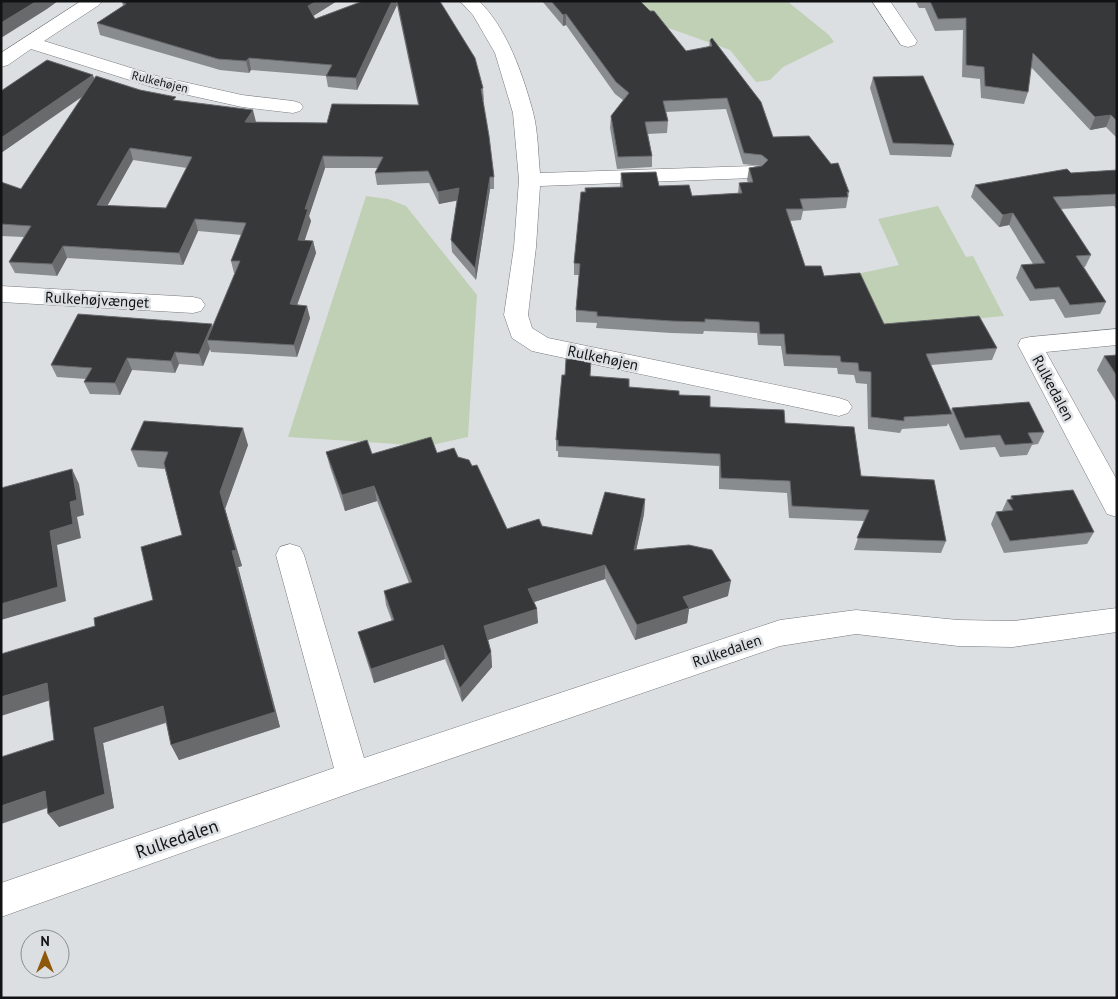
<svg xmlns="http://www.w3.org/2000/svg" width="1118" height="999" font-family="'PT Sans',sans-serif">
  <rect width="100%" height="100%" fill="#dcdfe2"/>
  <path fill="#c0d0b5" d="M628 1H787L829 35 834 42 783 67 770 80 756 82 730 50 649 21Z
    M366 196 388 199 406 206 477 295 468 437 427 446 288 437Z
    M938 206 966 257 973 256 1004 316 876 328 852 275 899 265 878 219Z"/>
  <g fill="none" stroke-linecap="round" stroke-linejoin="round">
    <g stroke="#76787a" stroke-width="1">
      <path id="minor" d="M81 1H102L99 5 44 41 157 76 242 95 293 101 300 103 303 107 300 111 293 113 242 107 152 87 31 49 8 65 1 67V53Z
        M460 1H479C507 28 523 75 533 112 538 131 538 153 540 173L753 166 760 168 764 172 760 176 753 178 540 186 536 247 528 315 532 328 548 338 839 398 848 401 852 407 848 413 839 416 541 353 532 351 512 338 504 315 514 247 519 180 513 113 495 53 473 15Z
        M872 1H890L917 41 915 45 908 47 901 45Z
        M1 286 193 297 201 299 205 305 201 311 193 313 1 302Z
        M1117 329V345L1046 352 1117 480V517L1107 514 1018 345 1021 339 1030 337Z
        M290 544 300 547 304 555 364 758 780 620 856 610 958 620 1013 621 1117 608V632L1013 647 958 646 856 634 780 646 353 792 1 917V883L334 768 276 555 280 547Z"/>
    </g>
    <use href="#minor" fill="#fff" fill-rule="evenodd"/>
  </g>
  <path fill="#898c8e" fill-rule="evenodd" d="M337 1 313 16 315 19 363 1H439L483 88 484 100H483L494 177V189H490L476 280 452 252 451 240 457 200 439 204 429 183 377 185 375 173 378 168H325L309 216 311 221 304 241H313L316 253 297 305 310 318 297 357 211 352 210 349 203 366 179 364 175 373 132 370 120 395 90 394 84 382 86 379 57 377 51 365 213 327 236 273H234L231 261 242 235 198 231 183 265 67 258 57 276 15 273 9 262 24 237 1 236V182L21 189 82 97 1 153V91L94 78 140 90 256 122 327 123 418 105 397 5 357 90 328 87 326 76 251 70 249 73 220 70 100 35 97 23 123 6 122 2ZM133 160 187 168 166 208 107 206Z
    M542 1H640L686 51 709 47 710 40 773 137 849 192 846 208 803 211 801 220 790 221 805 266 824 276 884 324 997 348 992 360 931 365 951 411 952 408 1044 432 1038 444 1032 445 1027 455 1000 457 995 447 960 450 948 423 947 426 902 429 900 433 868 429 867 384 856 383 854 375 838 374 837 368 784 366 781 346 758 345 757 333 704 331 703 334 671 333 596 328 597 323 576 322V310L579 275H574V263L585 188 620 187 621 173 692 196 738 193 739 183 748 182 747 180 749 168 761 166 743 164 726 109 666 112 668 121 667 133 648 134 652 156V167L617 169 610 128 611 116 623 100 615 94 566 25 563 26Z
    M914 1H1117V138L1106 127 1090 130 1031 67 1028 92 1024 104 981 98 980 79 962 77 963 30 935 31 925 8H919L916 2Z
    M873 77 954 145 951 157 890 155 870 88Z
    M1117 170V210L1114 206 1061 209 1091 255 1085 267H1084L1106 302 1100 314 1065 318 1054 299 1030 301 1016 278 1021 265 1033 264 1009 225 999 227 971 197 975 185 1071 173Z
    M1117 355V403L1097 370 1104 356Z
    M591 376 629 387 679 395 710 407 785 423 861 476 946 541 941 553 854 550 864 521 789 518 787 493 719 489V466L558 457V451H556V440Z
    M248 445 225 509 242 566 238 567 280 727 179 760 171 745 166 723 103 743 114 808 59 827 54 740 95 626 153 600 182 535 165 469 138 467 131 450Z
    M326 452 372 454 437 453 458 457 507 529 542 526 592 535 645 499 644 514 636 550 728 596 689 609 687 623 635 640 605 579 534 602 538 623 488 640 491 652 492 667 462 702 445 659 374 683 362 646 358 632 392 621 386 605 384 591 409 583 377 501 345 511 330 467Z
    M1011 496 1094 532 1087 544 1004 553 991 524 996 512 1002 511 1007 500H1010Z"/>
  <path fill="#686a6c" d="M37 1H58L47 9 1 38V23Z
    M317 1H337L310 18 308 6Z
    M392 1H396L397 5 357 90 356 78Z
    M566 14V25L563 26V15Z
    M249 58 251 70 249 73 246 61Z
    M93 75 97 86 1 153V138Z
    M253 110 256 122H245Z
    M1111 115 1106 127 1090 130 1095 117Z
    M130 148 133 160 101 217 97 205Z
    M323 156 325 168 309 216 311 221 301 252 298 240 305 209Z
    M490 177V189L476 280 475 268Z
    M459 188 460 200 439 204 438 192Z
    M1013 213 1009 225 999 227 1003 215Z
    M195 219 198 231 183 265 179 253Z
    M313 241 316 253 293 316 290 304Z
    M63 246 67 258 57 276 52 264Z
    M307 306 310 318 297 357 294 345Z
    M212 324 215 336 207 340 210 349 203 366 199 354Z
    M175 352 179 364 175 373 171 361Z
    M127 358 132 370 120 395 115 383Z
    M243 428 248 445 225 509 242 566 238 567 280 727 179 760 171 745 220 492Z
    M72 469 79 484 84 515 77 517 81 538 57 545 66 601 1 620V604L50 531Z
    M374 486 377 501 345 511 342 495Z
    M645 499 644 514 633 565 634 550Z
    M605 565V579L528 604V589Z
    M731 581 728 596 689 609 687 623 635 640 637 625 683 597Z
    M537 609 538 623 485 641 484 626Z
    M443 645 445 659 374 683 371 669Z
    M491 652 492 667 462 702 460 688Z
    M47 683 57 698 1 716V697Z
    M163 706 170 721 103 743 114 808 59 827 48 814 94 728Z
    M45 791 56 805 1 824V806Z"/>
  <path fill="#36383a" stroke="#686a6c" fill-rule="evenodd" d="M1 1H37L1 23Z
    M123 1H317L308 6 315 19 363 1H392L356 78 326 76 332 65 249 58 246 61 218 59 97 23 126 4 122 2Z
    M397 1H439L441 3 475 58 483 88 481 89 489 136 494 177H490L475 268 451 240 459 188 438 192 428 171 375 173 383 157 323 156 305 209H308L298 240 313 241 290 304 307 306 294 345 207 340 240 261H231L246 223 195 219 179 253 63 246 52 264 9 262 31 226 1 224V182L21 189 96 76 140 90 176 97 173 100 253 110 245 122 327 123 332 104 419 105ZM130 148 192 157 166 208 97 205Z
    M551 1H640L650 11H654L686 51 712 46 710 40 712 38 761 102 773 137 809 136 831 164 838 163 849 192H847L848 197 800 199 803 209H786L805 266H821L824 276 860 273 884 324 979 316 997 348 926 354 952 414 904 417V421L871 417V372L859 371 858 363 841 362 840 356 786 354 784 334H760L759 322 705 319V322L672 321 597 316V312L576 310 580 264 574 263 581 192H586L585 188 623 187 621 173 656 172 659 186 689 185 692 196 742 193 739 183 753 182 749 168 762 166 768 160 762 155 744 153 727 98 663 101 668 121 645 122 652 156 618 157 611 116 629 93 616 82 566 14 563 15Z
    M930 1H1117V121L1111 115 1095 117 1033 53 1028 92 985 86 984 67 966 65V18L938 19Z
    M47 60 93 75 1 138V91Z
    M923 76 954 145 893 143 873 77Z
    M1067 169 1071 173 1117 170V194L1053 197 1091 255 1076 256 1106 302 1070 305 1059 287 1035 289 1021 265 1045 263 1013 213 1003 215 975 185Z
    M78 314 212 324 199 354 175 352 171 361 127 358 115 383 84 382 92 368 51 365Z
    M1117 355V376L1104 356Z
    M566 359 591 360 590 376 629 379V387L679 391V395L710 396V407L784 410 785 423 854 427 861 476 934 480 946 541 857 538 869 510 792 506 790 481 721 478 720 454 558 446V440H556L562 375H565Z
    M1029 402 1044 432 1028 433 1033 443 1005 445 1000 435 965 438 952 408Z
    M144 421 243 428 220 492 236 550 232 551 275 712 171 745 163 706 94 728 105 794 48 814 45 791 1 806V757L54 740 47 683 1 697V654L95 626 94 618 153 600 141 547 182 535 164 463 168 452 131 450Z
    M431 437 437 453 454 448 458 457 469 460 472 466 477 465 507 529 539 519 542 526 592 535 605 492 645 499 634 550 689 545 712 550 731 581 683 597 689 608 637 625 605 565 528 589 537 609 484 626 491 652 460 688 443 645 371 669 358 632 394 620 384 591 412 582 374 486 342 495 326 452 367 440 372 454Z
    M72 469 77 500 70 502 73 524 50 531 58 587 1 604V488Z
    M1073 490 1094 532 1010 541 996 512 1013 510 1007 500 1013 499 1011 496Z"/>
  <g text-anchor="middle" stroke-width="5" stroke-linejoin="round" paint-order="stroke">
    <g font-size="12" fill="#111213" stroke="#dcdfe2">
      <text transform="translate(160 82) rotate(14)" y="4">Rulkehøjen</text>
    </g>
    <g font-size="15" fill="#111213" stroke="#dcdfe2">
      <text transform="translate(97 300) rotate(3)" y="5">Rulkehøjvænget</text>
      <text transform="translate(603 358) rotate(12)" y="5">Rulkehøjen</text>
      <text transform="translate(1053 388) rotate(62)" y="5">Rulkedalen</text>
      <text transform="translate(727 651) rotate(-19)" y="5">Rulkedalen</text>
    </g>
    <g font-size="18" fill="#111213" stroke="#dcdfe2">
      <text transform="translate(177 839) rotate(-19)" y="6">Rulkedalen</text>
    </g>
  </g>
  <rect width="1118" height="999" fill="none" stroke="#111213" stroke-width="5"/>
  <g transform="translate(45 954)"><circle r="24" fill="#dcdfe2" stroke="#8b8d8f"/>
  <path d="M0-4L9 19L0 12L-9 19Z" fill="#8e580a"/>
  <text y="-8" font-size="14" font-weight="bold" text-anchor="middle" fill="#111213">N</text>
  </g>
</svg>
